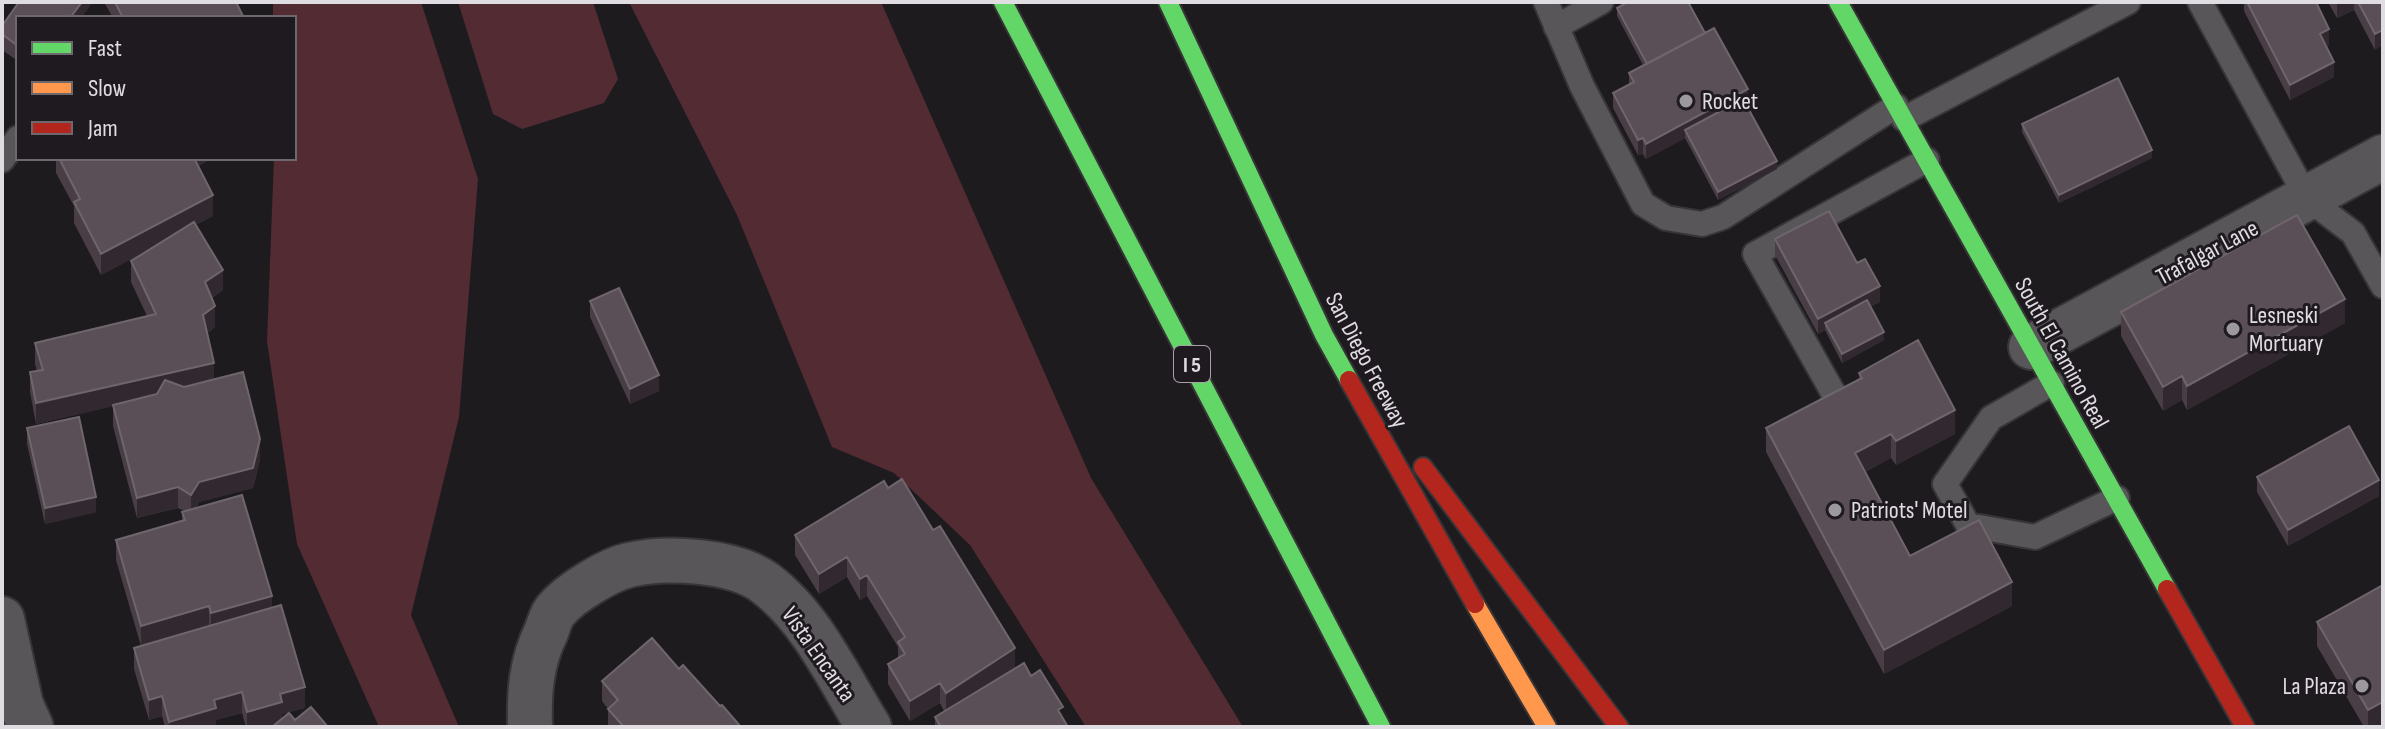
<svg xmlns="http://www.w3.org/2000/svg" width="2385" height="729" font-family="'Sofia Sans Condensed',sans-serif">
  <rect width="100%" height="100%" fill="#1e1b1f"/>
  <path fill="#522b33" d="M273 2H421L478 179 459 417 411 615 459 727H379L297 544 267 341 274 158H294V18H273Z
    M458 2H593L618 79 604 103 522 129 493 114Z
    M629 2H881L1091 478 1243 727H1086L970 545 894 473 832 447 737 215Z"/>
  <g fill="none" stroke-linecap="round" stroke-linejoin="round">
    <g stroke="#373537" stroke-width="28">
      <path id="lane" d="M1546 2 1582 86 1643 204 1666 218 1702 224 1723 217 1896 106
        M2200 2 2307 198 2353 233 2383 286
        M1556 27 1601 2
        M1904 119 2128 2
        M2 160 18 138
        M2052 383 1991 418 1945 484 1968 525 2035 537 2117 498
        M1835 396 1755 254 1927 160"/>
    </g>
    <g stroke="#373537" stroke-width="48">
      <path id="street" d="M2031 347 2383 157
        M2 619 21 705 31 727
        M530 727C529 693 531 663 546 632 549 625 551 615 556 610 570 593 608 570 629 565 666 556 734 560 765 583 812 618 839 679 869 727"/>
    </g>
    <g stroke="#373537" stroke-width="22">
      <path id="fast" d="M1003 2 1381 727
        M1168 2 1324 335 1349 380
        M1838 2 2167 589"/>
    </g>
    <g stroke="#373537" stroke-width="22">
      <path id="slow" d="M1475 604 1547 727"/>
    </g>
    <g stroke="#373537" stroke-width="22">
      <path id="jam" d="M1349 380 1475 604
        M1423 467 1619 727
        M2167 589 2245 727"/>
    </g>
    <use href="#lane" stroke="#595659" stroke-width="24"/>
    <use href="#street" stroke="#595659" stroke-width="44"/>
    <use href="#fast" stroke="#63d668" stroke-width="18"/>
    <use href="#slow" stroke="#ff974d" stroke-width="18"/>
    <use href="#jam" stroke="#b3261e" stroke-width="18"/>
  </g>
  <path fill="#493e46" d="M19 2H91V4L81 18H18V61L2 50V26Z
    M104 2H236L244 18H113Z
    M2244 2H2247L2329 45 2326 46 2334 77 2290 100 2244 11Z
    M2328 2H2383L2375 50 2354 10 2337 18Z
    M1617 8 1705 33 1748 105 1777 169 1718 200 1685 138 1646 159 1643 154 1638 155 1613 108V93L1629 84V73L1643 65 1617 16Z
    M2022 124 2152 158 2059 203 2022 132Z
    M56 158H209V160L198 166 213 216 195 225 223 290 212 298 215 327 207 333 214 379 260 460 253 488 199 502 196 508 272 608 305 708 282 714V719L295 720 328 727 276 724 265 727H246L242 713 216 720V727H165L162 716 149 720 134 669V648L141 646 116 560V540L182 520V512L184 511 178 508 137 518 113 426V406L36 424 30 392V372L37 371 35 364V343L147 316 131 282V261L152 248 101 275 74 223V206L56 173Z
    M1775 239 1857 263 1880 302 1871 306 1884 340 1842 363 1825 330 1818 334 1775 255Z
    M590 301 659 391 630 404 590 317Z
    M2121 312 2345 323 2187 410 2182 400 2163 411 2121 336Z
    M1859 373 1955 434 1896 465 1891 458 1865 472 1910 556 2012 606 1884 674 1766 452V428L1859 380Z
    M27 428 96 512 45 524 27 444Z
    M2257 477 2379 496 2288 546 2257 492Z
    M884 481 1015 669 1031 676 1068 727H935V717L944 711 940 703 910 721 888 684V664L898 658V647L867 596 860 600 847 577 819 594 795 555V535Z
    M2383 502V521L2382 518V503Z
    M2383 585V726L2380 727H2364L2317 646V622Z
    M679 669 741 727H608V709L602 701V681Z"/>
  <path fill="#31292f" d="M82 2H91V4L81 18H70Z
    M2339 2H2354V10L2337 18V3Z
    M2329 29V45L2320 49V34Z
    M2383 30V45L2375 50V34Z
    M2334 62V77L2290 100V85Z
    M1748 89V105L1688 136 1685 130V138L1646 159V144Z
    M1643 138V154L1638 155V140Z
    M2152 150V158L2059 203V195Z
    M189 158H209V160L189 170Z
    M1777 161V169L1718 200V192Z
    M213 195V216L101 275V254Z
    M223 270V290L205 302V282Z
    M1880 286V302L1829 329 1825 323V330L1818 334V319Z
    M2345 299V323L2187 410V386Z
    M215 306V327L203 335V315Z
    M1884 332V340L1842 363V354Z
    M214 363V383L36 424V403Z
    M659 375V391L630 404V389Z
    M2182 376V400L2163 411V387Z
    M1955 410V434L1896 465V441Z
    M1891 434V458L1855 477V453Z
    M260 439V460L253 488 199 502 191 516V495L199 482Z
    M2379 480V496L2288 546V530Z
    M178 487V508L137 518V498Z
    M96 497V512L45 524V508Z
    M847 557V577L819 594V574Z
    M867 575V596L860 600V579Z
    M2012 582V606L1884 674V650Z
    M272 596V616L211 634V613Z
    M209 606V626L141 646V626Z
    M1015 648V669L946 713V693Z
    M940 683V703L910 721V701Z
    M305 687V708L282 714V722L265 727H247V712L280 694Z
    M242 692V713L216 720V727H169V722L214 700Z
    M162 696V716L149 720V700Z
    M2383 702V726L2380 727H2368V710Z"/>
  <path fill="#5a4f57" stroke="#6f656c" stroke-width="2" d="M19 2H82L70 18H18V46L2 34V26Z
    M115 2H236L244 18H122H123Z
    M1628 2H1688L1705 33 1647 64 1617 8Z
    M2247 2H2316L2329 29 2320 34 2334 62 2290 85Z
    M2358 2H2383V30L2375 34Z
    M1714 28 1748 89 1646 144 1643 138 1638 140 1613 93 1634 82 1629 73Z
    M2118 78 2152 150 2059 195 2022 124Z
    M1743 99 1777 161 1718 192 1685 130Z
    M59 158H194L213 195 101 254 74 202 80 199Z
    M1829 211 1857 263 1865 259 1880 286 1818 319 1775 239Z
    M2297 215 2345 299 2187 386 2182 376 2163 387 2121 312Z
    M194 222 223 270 205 282 215 306 203 315 214 363 36 403 30 372 43 370 35 343 156 314 131 261Z
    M619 288 659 375 630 389 590 301Z
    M1867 300 1884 332 1842 354 1825 323Z
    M1918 340 1955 410 1896 441 1891 434 1855 453 1910 556 1979 520 2012 582 1884 650 1766 428 1862 378 1859 373Z
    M243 372 260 439 253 468 199 482 191 495 178 487 137 498 113 405 157 394 165 380 184 387Z
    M79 417 96 497 45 508 27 428Z
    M2349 426 2379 480 2288 530 2257 477Z
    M902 479 933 530 940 526 1015 648 946 693 940 683 910 701 888 664 905 654 898 642 905 637 867 575 860 579 847 557 819 574 795 535 884 481 888 488Z
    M242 495 272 596 211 613 209 606 141 626 116 540 185 520 182 512Z
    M2383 585V702L2368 710 2317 622Z
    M281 605 305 687 280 694 282 702 247 712 242 692 214 700 216 708 169 722 162 696 149 700 134 648Z
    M652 638 679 669 683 665 720 706 722 705 741 727H624L608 709 618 700 602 681Z
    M1024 663 1031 676 1040 670 1063 707 1058 710 1068 727H941L935 717Z
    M311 707 328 727H272L289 713 295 720Z"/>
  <g fill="#9c999e" stroke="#1f1a20" stroke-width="3">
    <circle cx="1686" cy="101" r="8"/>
    <circle cx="2233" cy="329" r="8"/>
    <circle cx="1835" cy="510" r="8"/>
    <circle cx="2362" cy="686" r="8"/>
  </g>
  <g text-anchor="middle" stroke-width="6" stroke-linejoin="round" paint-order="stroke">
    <rect fill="#1f1a20" stroke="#a6a2a8" stroke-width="2" x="1174" y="346" width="36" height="36" rx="6"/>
    <g font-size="22" font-weight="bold" fill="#e0dde2">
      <text x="1192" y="372">I 5</text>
    </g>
    <g font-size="24" fill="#e0dde2" stroke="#1f1a20" text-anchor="start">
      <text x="1702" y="109">Rocket</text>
      <text x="2249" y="323">Lesneski<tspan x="2249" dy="28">Mortuary</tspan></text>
      <text x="1851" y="518">Patriots' Motel</text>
      <text x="2346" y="694" text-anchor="end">La Plaza</text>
    </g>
    <g font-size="24" fill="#e0dde2" stroke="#1f1a20">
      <text transform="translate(2207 252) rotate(-28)" y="8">Trafalgar Lane</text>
      <text transform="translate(2062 353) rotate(61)" y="8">South El Camino Real</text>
      <text transform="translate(1367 360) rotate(62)" y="8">San Diego Freeway</text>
      <text transform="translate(819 654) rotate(55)" y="8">Vista Encanta</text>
    </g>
  </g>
  <rect width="2385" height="729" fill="none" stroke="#e0dde2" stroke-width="8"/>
  <rect x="16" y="16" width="280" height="144" fill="#1f1a20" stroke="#6c686e" stroke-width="2"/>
  <rect x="32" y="42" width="40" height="12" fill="#63d668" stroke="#6c686e" stroke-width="2"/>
  <text x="88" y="56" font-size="24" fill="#e0dde2">Fast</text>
  <rect x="32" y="82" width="40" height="12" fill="#ff974d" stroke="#6c686e" stroke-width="2"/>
  <text x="88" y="96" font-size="24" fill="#e0dde2">Slow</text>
  <rect x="32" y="122" width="40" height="12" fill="#b3261e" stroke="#6c686e" stroke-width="2"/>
  <text x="88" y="136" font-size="24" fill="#e0dde2">Jam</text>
</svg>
